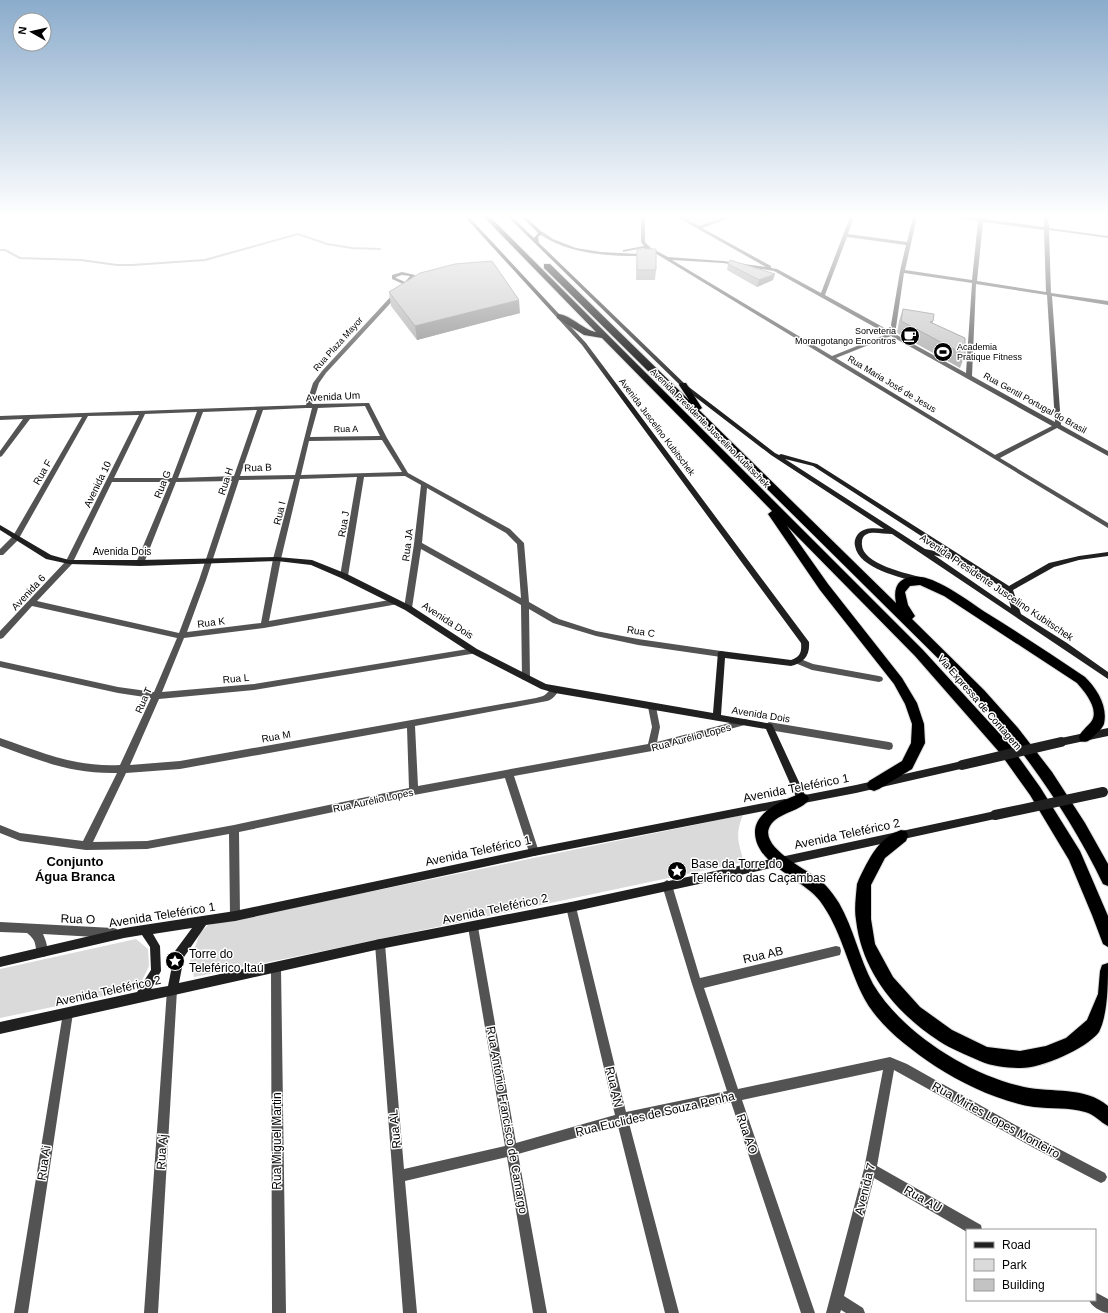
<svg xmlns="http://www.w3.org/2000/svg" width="1108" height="1313" font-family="Helvetica,sans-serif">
  <rect width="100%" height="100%" fill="#fff"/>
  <path fill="#dadada" d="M681 217H723L698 226Z
    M743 815C735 834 738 842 744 862L333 949 194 977 190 961 200 933 208 925Z
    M136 939 148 949 149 966 138 989 0 1018V969Z"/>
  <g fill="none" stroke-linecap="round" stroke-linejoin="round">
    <path stroke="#a1a1a1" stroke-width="2" d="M0 250H5L20 258 81 260 117 265H132L205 260 298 234 327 244 352 248 380 249"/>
    <g stroke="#dbdbdb" stroke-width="2">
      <path id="highway" d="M484 217H490L923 650 1010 745 1040 787 1080 851 1108 916V947L1103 944 1092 915 1069 860 1030 795 1000 753 915 656 787 526 828 584 902 678 917 703 924 724 925 743 912 769 879 789 874 791 869 789 867 785 869 781 902 761 911 743 912 724 905 704 894 684 820 590 768 514 772 511 602 338 584 335 557 318V314C568 313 584 330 596 332Z
        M544 264H550L689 400 679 385 680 383H686L702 408 699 410 896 603C892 583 902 575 921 577 939 579 970 602 985 612 1019 633 1052 655 1085 677 1097 689 1108 706 1104 724 1102 729 1097 733 1094 736 1089 741 1087 743 1080 741L1079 737C1081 731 1087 727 1091 722 1100 710 1085 692 1077 683L944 596 920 585 910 586 905 592 908 605 915 616 912 619 984 690 1018 728 1052 772 1085 823 1108 864V886L1103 884C1070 815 1026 754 976 696L544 268Z
        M802 793 807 795 809 799C803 811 778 812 770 826 758 847 808 870 820 880 827 886 834 895 839 903 854 929 859 958 873 984 902 1033 969 1075 1024 1087 1052 1093 1085 1086 1108 1106V1126C1100 1122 1094 1114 1085 1112 1069 1107 1051 1109 1034 1107 998 1101 965 1085 935 1066 907 1047 875 1023 861 992 847 962 840 928 820 901 802 878 754 864 755 831 756 810 786 799 802 793Z
        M901 830 906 831 908 836 906 841 885 858 871 885V919L875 944 893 977 920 1007 952 1030 987 1047 1020 1051 1046 1046 1066 1038 1087 1020 1098 994 1100 971 1102 965 1108 963C1108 984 1108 1014 1099 1032 1086 1049 1040 1069 1019 1068 1007 1068 991 1066 980 1061 967 1055 951 1049 939 1041 896 1013 862 972 856 920 854 909 856 896 857 884L859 879C869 859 878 838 901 830Z"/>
    </g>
    <path fill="#535353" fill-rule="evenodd" d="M641 217H645V242L651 248 668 257 723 261 766 267 677 217H682L699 226 725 217H730V218L702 228 771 266V268L777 269 821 293 850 217H854L848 234 907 242 913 217H917L905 270 972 280 978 221 958 218 956 217 979 218V217H983V219L1044 227V217H1048L1049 228 1108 236V238L1049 230 1051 293 1108 301V305L1052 296 1061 425 1108 451V456L1057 428 1000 458 1108 523V528L655 253 654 255H650V251L643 248 623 252V250L644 246 641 242ZM983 222 1044 230 1046 292 977 281ZM847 237 906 245 900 271 890 331 825 295ZM672 260 723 263 774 271 887 334 832 356ZM904 273 972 283 966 373 895 334ZM976 284 1047 295 1055 422 972 376ZM891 336 1052 426 995 455 836 358Z
      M539 232H543L553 239 576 248 601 252 640 254 642 255 640 256C605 256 570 254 539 234Z
      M402 272 415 275 408 285 404 287 402 286 403 284 392 279V275ZM402 275 410 276 405 282 396 278V277Z
      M394 293 399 294 326 373 319 383 312 404 369 403 387 438 408 473 510 529 524 543 529 602 559 619 596 631 638 639 721 651 724 652 725 654 724 656 721 657 638 645 596 636 553 623 529 609 530 678 529 680H523L522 678 521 605 421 549 412 608 408 611 404 608 414 544 421 485 405 476 364 477 348 576 344 579 340 576 357 477 300 479 281 559 269 621 395 599 398 600 399 602 398 604 264 628 184 638 162 692 254 684 474 648 478 651 477 653 254 690 159 699 130 765 180 761 536 698C538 697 541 697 543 696 549 693 550 686 558 688L559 690C557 694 552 700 547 701L415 726 418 786 648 744 652 727 648 707 649 705H655L656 707 660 727 657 742 745 719 748 720 749 722 748 724 652 751 514 776 539 852 537 855 534 856 531 855 529 852 505 778 414 795 239 832 240 916 239 919 235 921 231 919 230 916 229 834 147 849 86 850 20 841 0 833V825L20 833 83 841 117 773C72 774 41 761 0 746V738C44 753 73 767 120 765L151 698 118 693 0 667V661L118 687 154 692 177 638 32 606 3 638 0 639V631L66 561 139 415 88 416 18 540 3 555H0V549L13 536 82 417 30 419 2 456 0 457V451L23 419 0 420V416L306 405 313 383 322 371ZM365 406 380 436 310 437 318 408ZM306 408H312L295 475 240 476 263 410ZM257 410 234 476 178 478 203 412ZM197 412 172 478H114L145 414ZM382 440 402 472 301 475 309 441ZM294 479 273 559 261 623 187 632 206 580 239 480ZM232 481 199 580 179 633 37 601 72 564 112 482H170L136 563 140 566 144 563 176 482ZM427 488 506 533 517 544 521 598 422 543ZM407 728 409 788 234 825 147 841 93 842 126 773 180 769Z
      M798 658 813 664 879 676 882 677 883 679 882 681 879 682 812 670 795 663 794 661 795 659Z
      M769 722 889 742 892 743 893 746 892 749 889 750 769 730 766 728 765 726 766 724Z
      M667 880 670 882 672 885 700 978 836 946 840 947 841 951 840 955 836 956 704 988 738 1089 890 1057 907 1064 1042 1140 1105 1173 1107 1177 1105 1181 1101 1183 1097 1181 1034 1148 894 1070 877 1166 981 1225 982 1230H967V1232L874 1178 844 1296 863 1308 865 1313H846L841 1310 840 1313H826L864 1169 883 1070 742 1100 815 1313H801L731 1102 629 1123 679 1313H665L618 1126 518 1154 547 1313H533L507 1157 405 1181 417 1313H403L375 944 376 940 380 939 384 940 385 944 404 1169 505 1146 468 927 469 923 473 922 477 923 478 927 516 1143 615 1115 566 907 567 904 571 902 575 904 576 907 626 1112 727 1091 692 984 662 885 664 882Z
      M0 922 113 928 117 929 118 933 117 937 113 938 43 934C46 941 49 948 46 956L42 957 38 956C34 945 38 942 27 933L0 932Z
      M276 963 280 964 281 968 286 1313H272L271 968 272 964Z
      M172 985 176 986 177 990 158 1313H144L167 990 168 986Z
      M68 1008 72 1009 73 1013 28 1313H14L63 1013 64 1009Z
      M1095 1292 1108 1299V1313C1101 1312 1091 1306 1089 1300H1095Z"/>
    <path fill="#202020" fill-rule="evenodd" d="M465 217H469L586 343 809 642C810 656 804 662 791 666L725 658 721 715 772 724 805 795 856 785 962 761 965 762 966 765 965 768 856 793 799 804 796 803 794 800 796 797 766 729 555 693 541 689 471 653 405 610 341 578 311 565 277 561 140 566 69 564 46 559 0 530V525L51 555 69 560H140L277 557 312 560 347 574 411 606 477 649 546 684 713 713 718 652 721 651 791 660C800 657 802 652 801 643L582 345Z
      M508 217H512L534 238 538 233 522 217H526L543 233 538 237 539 243 685 384 775 453 779 455 781 454 817 464 1009 586 1049 563 1079 556 1108 552V556L1079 560 1054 567 1013 590 1021 614 1067 643 1108 672V679L892 534C884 534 877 532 870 533 865 534 862 537 862 542 859 564 907 573 923 578L924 580 923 582 920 583C901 577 859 569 855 546 854 542 855 538 858 534 864 527 875 528 884 529L771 455 681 386ZM785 459 813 466 949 554 925 549ZM934 555 955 560H958L1006 590 1011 608Z
      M1108 728V736L1061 746 1058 745 1057 742 1058 739 1061 738Z
      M785 799 788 800 790 803 788 806 785 807 534 856 235 921 206 925 184 957 179 983 380 939 571 902 995 811 998 812 1000 815 998 818 995 819 571 912 380 949 0 1034V1022L137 992 151 970 150 947 142 935 124 938 0 967V957L124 928 235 911 534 848ZM192 928 175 951 168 986 151 989 161 971 160 946 153 934Z"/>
    <use href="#highway" fill="#000" fill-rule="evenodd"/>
    <path stroke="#202020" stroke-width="10" d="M962 765 1061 742
      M995 815 1103 792"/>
  </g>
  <path fill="#a8a8a8" d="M637 249 656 270 655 280H636Z
    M728 264 773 280 757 287 727 270Z
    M389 292 520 313 417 340 391 306Z
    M903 309 933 321V323L965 355 960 368 897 333 899 321Z"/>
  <path fill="#888" d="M775 274 773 280 757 287 759 280Z
    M519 300 520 313 417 340 415 326Z"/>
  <path fill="#c3c3c3" stroke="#888" d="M637 249H656V270H637Z
    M730 260 775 274 759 280 728 264Z
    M492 261 519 300 415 326 389 292 420 273 455 264Z
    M903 309 934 314 933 321 930 322 965 338V355L901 321Z"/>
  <linearGradient id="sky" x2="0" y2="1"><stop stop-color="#8baccc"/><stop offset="0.54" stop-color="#fff"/><stop offset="1" stop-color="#fff" stop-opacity="0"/></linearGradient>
  <rect width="1108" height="400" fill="url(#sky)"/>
  <defs>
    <g id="cafe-disc" transform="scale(1)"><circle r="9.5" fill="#000" stroke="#fff"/><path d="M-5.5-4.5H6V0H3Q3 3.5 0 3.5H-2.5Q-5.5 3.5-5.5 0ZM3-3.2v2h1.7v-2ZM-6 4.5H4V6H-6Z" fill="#fff"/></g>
    <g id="stadium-disc" transform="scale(1)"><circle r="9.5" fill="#000" stroke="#fff"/><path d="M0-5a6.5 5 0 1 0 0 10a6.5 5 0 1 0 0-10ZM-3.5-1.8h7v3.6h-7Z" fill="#fff"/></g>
    <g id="sight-disc" transform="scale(1)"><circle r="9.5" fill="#000" stroke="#fff"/><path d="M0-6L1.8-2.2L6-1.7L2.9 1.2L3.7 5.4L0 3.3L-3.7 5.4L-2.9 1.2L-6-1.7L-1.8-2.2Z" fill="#fff"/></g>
  </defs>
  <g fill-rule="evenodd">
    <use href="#cafe-disc" x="910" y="336"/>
    <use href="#stadium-disc" x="943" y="352"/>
    <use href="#sight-disc" x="677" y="871"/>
    <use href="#sight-disc" x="175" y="961"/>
  </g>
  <g text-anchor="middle" stroke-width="3" stroke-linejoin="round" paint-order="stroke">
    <g font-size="9" fill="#000" stroke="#fff" text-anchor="end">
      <text x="896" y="334">Sorveteria<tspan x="896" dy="10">Morangotango Encontros</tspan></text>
      <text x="957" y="350" text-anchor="start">Academia<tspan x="957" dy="10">Pratique Fitness</tspan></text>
    </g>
    <g font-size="9" fill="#000" stroke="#fff">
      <text transform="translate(338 344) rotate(-48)" y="3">Rua Plaza Mayor</text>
      <text transform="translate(892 384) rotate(31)" y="3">Rua Maria José de Jesus</text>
      <text transform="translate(1035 403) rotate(29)" y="3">Rua Gentil Portugal do Brasil</text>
      <text transform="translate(657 427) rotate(53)" y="3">Avenida Juscelino Kubitschek</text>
      <text transform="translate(710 428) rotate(45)" y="3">Avenida Presidente Juscelino Kubitschek</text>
      <text transform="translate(346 429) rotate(-1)" y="3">Rua A</text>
    </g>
    <g font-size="10" fill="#000" stroke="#fff">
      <text transform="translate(333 396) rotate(-3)" y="4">Avenida Um</text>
      <text transform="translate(258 467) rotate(-2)" y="4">Rua B</text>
      <text transform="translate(42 472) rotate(-60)" y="4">Rua F</text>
      <text transform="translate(225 481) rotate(-72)" y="4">Rua H</text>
      <text transform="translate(97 484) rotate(-64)" y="4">Avenida 10</text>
      <text transform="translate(162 484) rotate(-68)" y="4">Rua G</text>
      <text transform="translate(279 513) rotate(-76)" y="4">Rua I</text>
      <text transform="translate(343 524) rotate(-80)" y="4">Rua J</text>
      <text transform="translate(407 545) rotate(-83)" y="4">Rua JA</text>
      <text x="122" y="555">Avenida Dois</text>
      <text transform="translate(997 587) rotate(34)" y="4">Avenida Presidente Juscelino Kubitschek</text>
      <text transform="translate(28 592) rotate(-47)" y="4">Avenida 6</text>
      <text transform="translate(448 620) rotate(33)" y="4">Avenida Dois</text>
      <text transform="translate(211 622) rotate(-7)" y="4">Rua K</text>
      <text transform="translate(641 631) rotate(9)" y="4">Rua C</text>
      <text transform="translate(236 678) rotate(-5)" y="4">Rua L</text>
      <text transform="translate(143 700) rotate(-66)" y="4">Rua T</text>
      <text transform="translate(980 702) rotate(49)" y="4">Via Expressa de Contagem</text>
      <text transform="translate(761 714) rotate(9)" y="4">Avenida Dois</text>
      <text transform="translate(276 736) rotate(-10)" y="4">Rua M</text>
      <text transform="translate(691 737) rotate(-15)" y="4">Rua Aurélio Lopes</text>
      <text transform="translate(373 800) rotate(-12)" y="4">Rua Aurélio Lopes</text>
    </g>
    <g font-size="12" fill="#000" stroke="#fff">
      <text transform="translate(796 788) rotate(-11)" y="4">Avenida Teleférico 1</text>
      <text transform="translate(847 834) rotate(-12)" y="4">Avenida Teleférico 2</text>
      <text transform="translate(478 851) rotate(-12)" y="4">Avenida Teleférico 1</text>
      <text transform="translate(495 909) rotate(-12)" y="4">Avenida Teleférico 2</text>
      <text transform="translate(162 915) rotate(-9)" y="4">Avenida Teleférico 1</text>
      <text transform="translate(78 919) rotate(2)" y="4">Rua O</text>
      <text transform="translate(763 955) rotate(-13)" y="4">Rua AB</text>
      <text transform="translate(108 991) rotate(-12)" y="4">Avenida Teleférico 2</text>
      <text transform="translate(614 1087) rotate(77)" y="4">Rua AN</text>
      <text transform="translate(655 1114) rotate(-13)" y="4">Rua Euclides de Souza Penha</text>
      <text transform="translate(507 1120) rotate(80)" y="4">Rua Antônio Francisco de Camargo</text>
      <text transform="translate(996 1120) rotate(29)" y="4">Rua Mirtes Lopes Monteiro</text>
      <text transform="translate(395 1129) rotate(-95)" y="4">Rua AL</text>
      <text transform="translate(747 1134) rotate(71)" y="4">Rua AO</text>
      <text transform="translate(277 1141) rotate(-90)" y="4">Rua Miguel Martin</text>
      <text transform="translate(162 1152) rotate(-86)" y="4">Rua Aj</text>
      <text transform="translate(44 1163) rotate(-81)" y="4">Rua Ai</text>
      <text transform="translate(865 1189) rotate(-76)" y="4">Avenida 7</text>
      <text transform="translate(923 1199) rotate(30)" y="4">Rua AU</text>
    </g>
    <g font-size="12" fill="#000" stroke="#fff" text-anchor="start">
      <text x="691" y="868">Base da Torre do<tspan x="691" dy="14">Teleférico das Caçambas</tspan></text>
      <text x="189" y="958">Torre do<tspan x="189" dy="14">Teleférico Itaú</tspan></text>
    </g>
    <g font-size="13" font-weight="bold" fill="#000" stroke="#fff">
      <text x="75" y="866">Conjunto<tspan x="75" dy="15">Água Branca</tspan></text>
    </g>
  </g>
  <rect x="966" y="1229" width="130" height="72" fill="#ffffff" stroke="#999999"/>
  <rect x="974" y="1242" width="20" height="6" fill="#202020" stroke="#999999"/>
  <text x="1002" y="1249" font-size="12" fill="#000000">Road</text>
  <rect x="974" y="1259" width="20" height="12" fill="#dadada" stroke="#999999"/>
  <text x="1002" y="1269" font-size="12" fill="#000000">Park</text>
  <rect x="974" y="1279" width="20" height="12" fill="#c3c3c3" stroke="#999999"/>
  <text x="1002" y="1289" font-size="12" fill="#000000">Building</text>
  <g transform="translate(32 32) rotate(278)"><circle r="19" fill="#ffffff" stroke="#999999"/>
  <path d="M0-3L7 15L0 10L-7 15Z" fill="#000000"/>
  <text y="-6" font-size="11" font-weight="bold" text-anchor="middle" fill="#000000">N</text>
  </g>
</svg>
